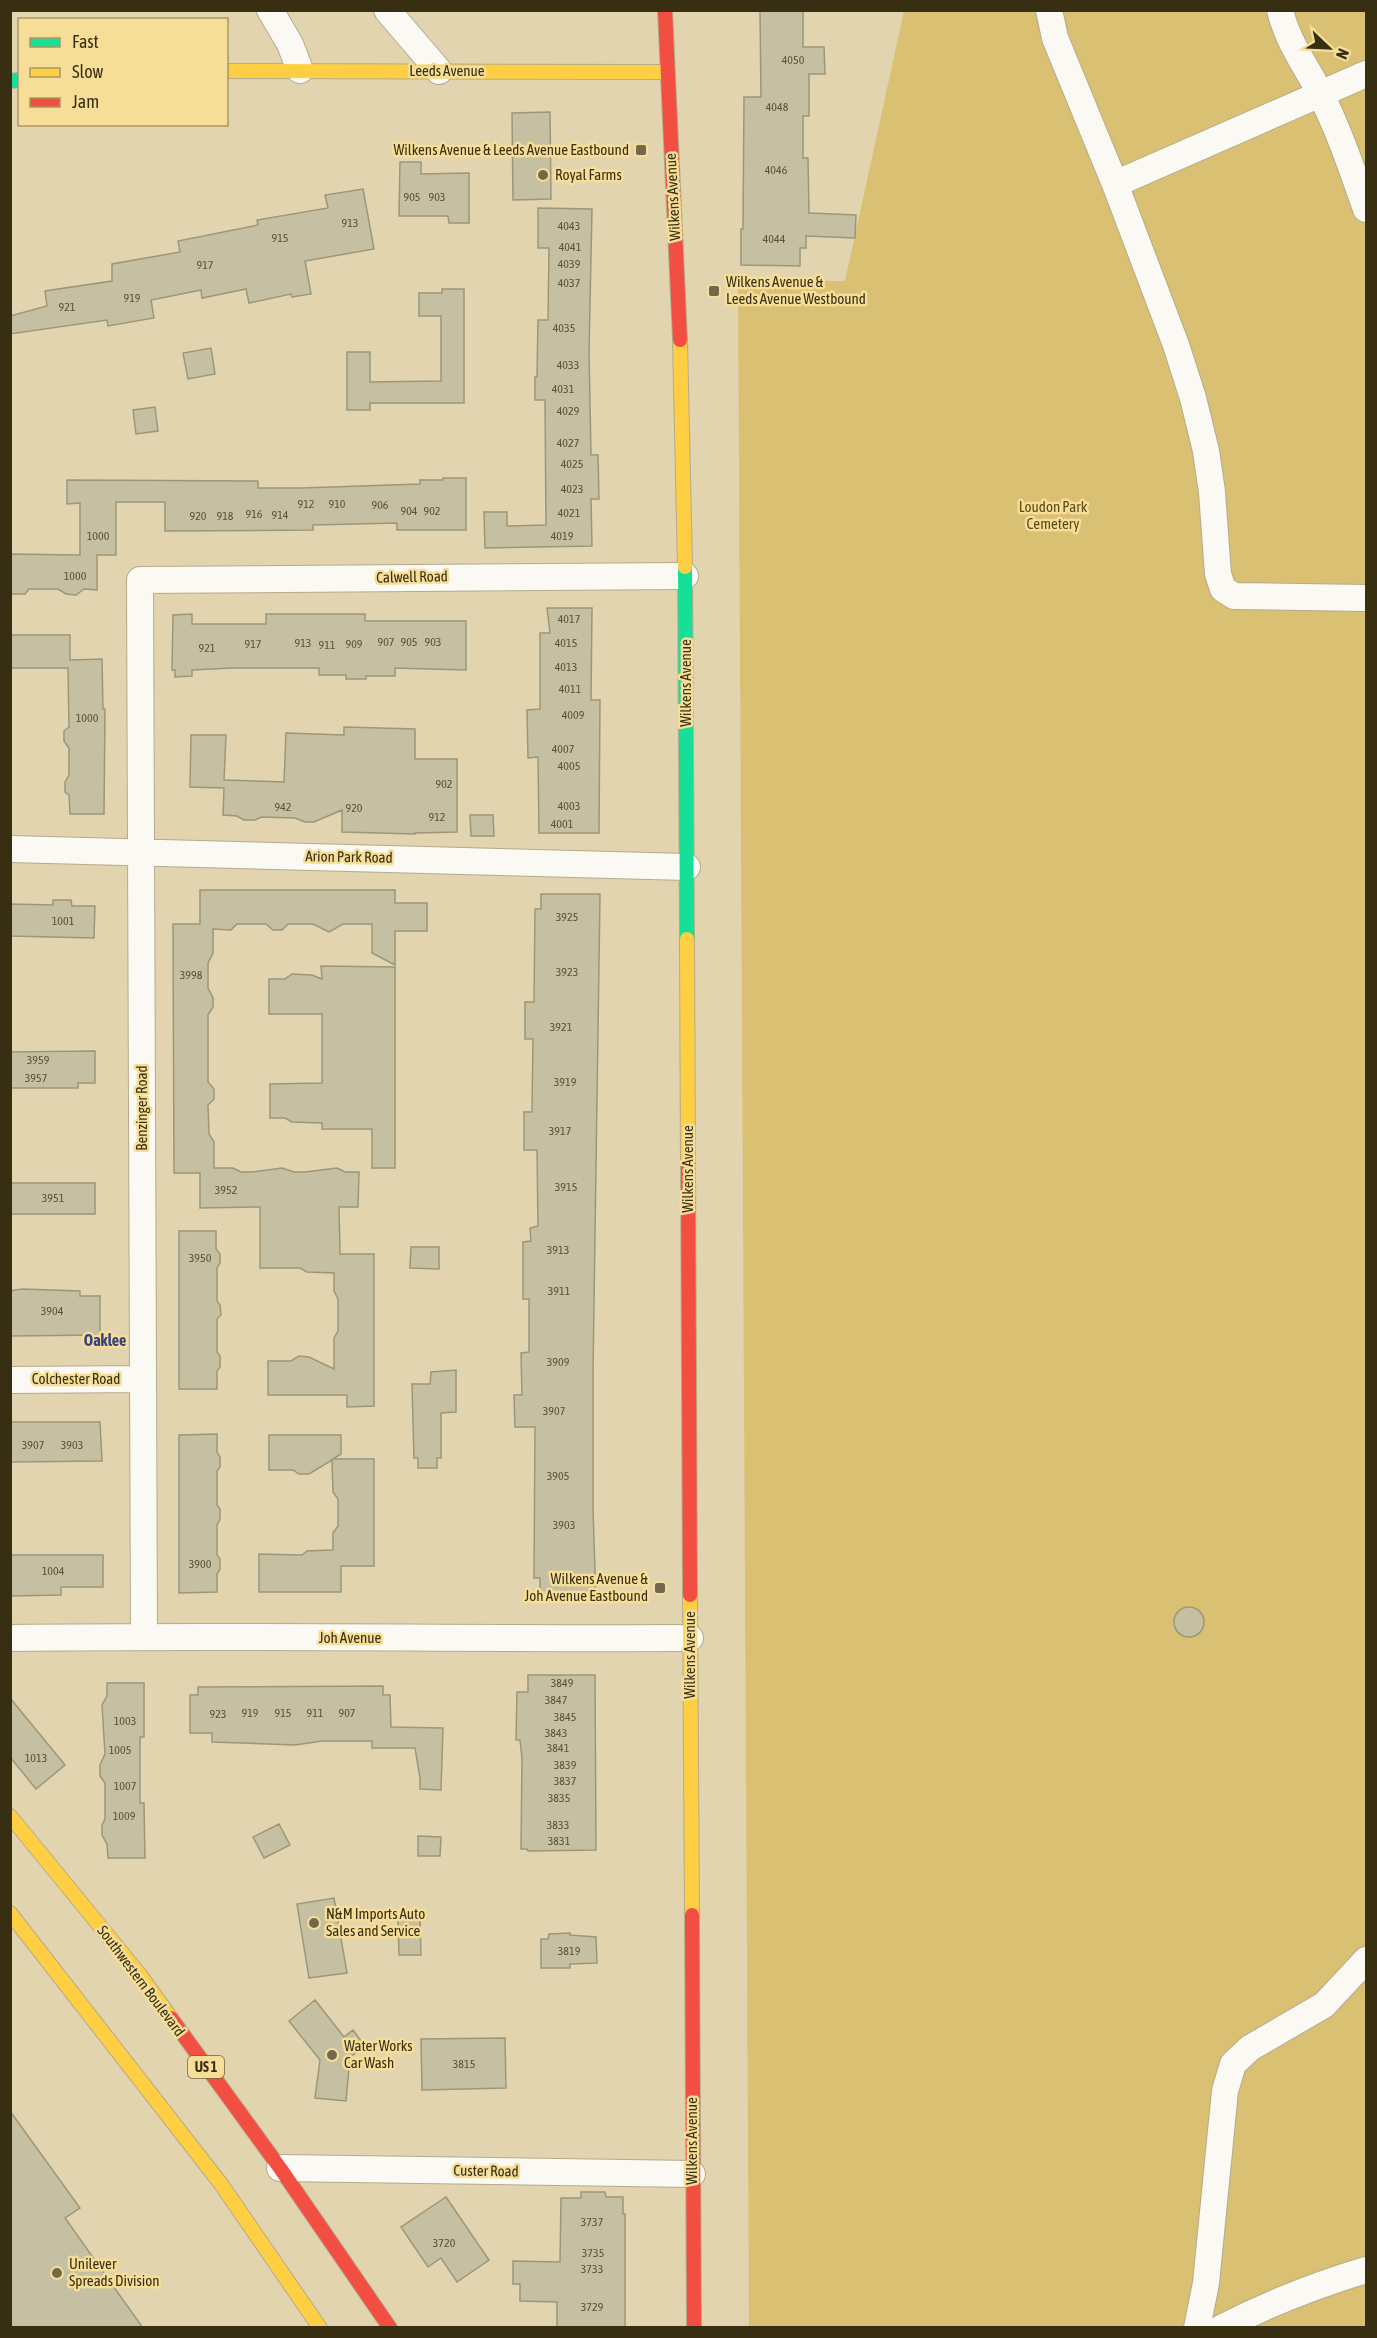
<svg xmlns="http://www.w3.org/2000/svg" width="1377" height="2338" font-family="'Asap Condensed',sans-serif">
  <rect width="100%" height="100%" fill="#e1d4ae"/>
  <path fill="#dac072" d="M904 11H1366V2327H749L738 282 845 281Z"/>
  <path fill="#c5c0a1" stroke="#9c9779" stroke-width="1.5" d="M760 10H803V47H824L825 74H809V116H803V158H808L809 213 856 215 855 238 806 236V248H800V266L741 265V229H743L744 97H761Z
    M550 112 551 199 513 200 512 113Z
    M400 162H421V174L469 173V223H449L448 216H399Z
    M363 189 374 249 305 261 311 294 292 297 291 294 249 303 246 289 202 298 201 290 151 300 154 318 108 326 107 320 10 334V316L47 306 45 291 112 281V264L180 252 178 241 258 225 257 220 328 208 325 195Z
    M538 208 592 209 589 353 591 455H598L599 499H591L592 546 485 548 484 512H507V526L546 525 545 400H535V377H537L538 320H548L549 248H538Z
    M442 289H464V403H370V410H347V352H370V382L441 381V316H419V293H442Z
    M211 348 215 374 188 379 183 353Z
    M155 407 158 431 136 434 133 410Z
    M443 478H466V530H397V523L313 525V530L165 531V502H116V555H97V590L84 589 76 595 66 594 58 589H29L25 594H10V554L80 555V503L67 504V480L258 481V488H302L420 484V480H443Z
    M547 608H592L591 700H600L599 833H539L538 757 528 758 527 710 540 709V633H550Z
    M192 614V624H266V614H365V621H466V670L395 668V676H366V679H346V675H319V668H232L192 670V676L175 677V670H172L173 615Z
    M10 635H70V660L102 659 103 709H105L104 814H70L69 795 65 792V782L69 775V748L64 741V731L69 727 68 668H10Z
    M344 727 415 729V759H457V832L415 833V834L342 832V810L314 822H305L295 818 261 817 255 820H244L237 816 223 815 224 788 190 787 191 735H226L224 780 284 782 286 733 344 735Z
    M470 815H493L494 836H471Z
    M200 890H395V903H427V931H395V965L372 953V924H343L329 932 313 924H288L282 930H273L266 924H237L231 930 213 929V953L208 963V988L213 998V1007L208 1015V1082L214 1089V1099L208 1105 209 1134 214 1142V1168H233L241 1172H252L282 1168 294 1172H305L337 1168 345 1172H359L358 1207H339L340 1254H374V1406L347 1407V1395H268V1361H291L299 1356 309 1357 334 1369V1338L338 1331V1299L334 1291V1273L307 1272 300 1268H260V1207L200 1208V1173H174L173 924H200Z
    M541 894H600L593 1371V1510L596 1600 540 1601V1578H534L535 1427H515L514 1395H522L521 1353 529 1352V1299H523V1242L531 1241 530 1228 538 1226 537 1150H524V1112H532L533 1039H525V1002H534L535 909H541Z
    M53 900H71L72 906H95L94 938 10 936V904L53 905Z
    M321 966 395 967V1168H372V1129H322V1123L292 1122 285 1118H270V1084L322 1083V1014H269V979H285L292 974 312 975 322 979Z
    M95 1051V1083H78V1088H10V1052Z
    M10 1183H95V1214H10Z
    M179 1231H216V1249L220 1254V1263L217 1268V1301L220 1305 221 1315 217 1319V1352L220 1356V1367L217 1371V1389H179Z
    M411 1247H439V1269L410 1268Z
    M22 1289 80 1291V1296H100V1335L10 1336V1291Z
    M456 1370V1412L441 1413V1458H437V1468H418V1458H414L412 1384H430L431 1372Z
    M10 1422H100L102 1461 10 1462Z
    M217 1434V1452L220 1457V1467L217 1471V1505L220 1509V1519L217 1525V1555L220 1559V1569L217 1574V1592L179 1593V1435Z
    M269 1435H341V1454L333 1459H374V1566H341V1592H259V1554L302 1555 307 1551 333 1550V1533L338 1526V1499L333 1492 332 1460 309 1474H299L293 1470H269Z
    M10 1555H103V1587H61V1595L10 1596Z
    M1174 1622a15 15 0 1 1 30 0a15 15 0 1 1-30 0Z
    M528 1675H595L596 1850 528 1851 527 1849H521L522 1758 520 1740H516L517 1692H528Z
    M107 1683H144V1737H140V1803H144L145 1858H108L107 1844 102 1835V1825L105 1819V1783L100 1776V1765L105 1754 102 1705 107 1696Z
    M383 1686V1695H390L391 1727 443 1728 441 1790 420 1789V1778L415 1748H372V1741H322L295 1745 212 1742V1733H190V1695H198V1687Z
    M10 1698 65 1765 36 1789 10 1757Z
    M279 1824 290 1845 264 1858 253 1837Z
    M418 1836 441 1837 440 1856H418Z
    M334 1898 347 1973 309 1978 297 1904Z
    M398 1919H420L421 1955H399Z
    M570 1933V1935L596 1937 597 1963 570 1964V1968H541V1939H548L549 1934Z
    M315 2000 344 2037 353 2030 365 2046 350 2057 346 2101 315 2098 320 2060 289 2021Z
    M505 2038 506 2088 422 2090 421 2039Z
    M10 2111 80 2208 65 2218 143 2328H10Z
    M581 2192H605L606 2197H623V2214H625V2328H557V2302L520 2301V2284H513V2261L560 2262 561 2198H581Z
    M446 2197 489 2260 457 2282 441 2258 428 2267 401 2227Z"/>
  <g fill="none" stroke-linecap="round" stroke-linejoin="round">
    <g stroke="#b5ab8c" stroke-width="28">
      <path id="street" d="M270 10 290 44 300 70
        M387 10 439 71
        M1049 10 1055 38 1115 184 1176 345 1193 398 1206 451 1212 492 1218 574 1223 589 1234 596 1366 598
        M1280 10C1287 41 1306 66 1320 93 1339 130 1352 170 1366 209
        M1115 184 1366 74
        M10 849 687 867
        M10 1380 142 1379
        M144 1637 140 580 685 576
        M10 1638C237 1635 463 1639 690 1638
        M280 2168 692 2174
        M1197 2328 1206 2283 1225 2091 1233 2064 1250 2048 1324 2005 1366 1960
        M1221 2328C1268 2304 1316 2285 1366 2270"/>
    </g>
    <g stroke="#b5ab8c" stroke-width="16">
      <path id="fast" d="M10 81 20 80
        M685 567 687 939"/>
    </g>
    <g stroke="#b5ab8c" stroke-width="16">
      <path id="slow" d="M226 71 667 72
        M680 340 685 567
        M687 939 688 1165
        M690 1595 692 1915
        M10 1816 140 1975 171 2018
        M10 1913 221 2184 320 2328"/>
    </g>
    <g stroke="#b5ab8c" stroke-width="16">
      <path id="jam" d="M665 10 680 340
        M688 1165 690 1595
        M692 1915 694 2328
        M171 2018 280 2168 390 2328"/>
    </g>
    <use href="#street" stroke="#faf9f3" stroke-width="26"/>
    <use href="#fast" stroke="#16e098" stroke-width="14"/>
    <use href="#slow" stroke="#ffcf43" stroke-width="14"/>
    <use href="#jam" stroke="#f24e42" stroke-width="14"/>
  </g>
  <g fill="#736849" stroke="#f7de98" stroke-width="2">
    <rect x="635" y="144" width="12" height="12" rx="3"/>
    <circle cx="543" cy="175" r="6"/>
    <rect x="708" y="285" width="12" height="12" rx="3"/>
    <rect x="654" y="1582" width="12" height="12" rx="3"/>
    <circle cx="314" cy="1923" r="6"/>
    <circle cx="332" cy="2055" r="6"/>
    <circle cx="57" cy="2273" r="6"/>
  </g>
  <g text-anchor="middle" stroke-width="5" stroke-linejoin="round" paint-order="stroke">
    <g font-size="12" fill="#5b5236">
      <text x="793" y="64">4050</text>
      <text x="777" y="111">4048</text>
      <text x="776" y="174">4046</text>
      <text x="412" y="201">905</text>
      <text x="437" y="201">903</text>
      <text x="350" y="227">913</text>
      <text x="569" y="230">4043</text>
      <text x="280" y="242">915</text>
      <text x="774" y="243">4044</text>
      <text x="570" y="251">4041</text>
      <text x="569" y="268">4039</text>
      <text x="205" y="269">917</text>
      <text x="569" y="287">4037</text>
      <text x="132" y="302">919</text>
      <text x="67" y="311">921</text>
      <text x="564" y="332">4035</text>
      <text x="568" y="369">4033</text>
      <text x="563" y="393">4031</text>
      <text x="568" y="415">4029</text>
      <text x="568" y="447">4027</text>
      <text x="572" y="468">4025</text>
      <text x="572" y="493">4023</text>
      <text x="306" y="508">912</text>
      <text x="337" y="508">910</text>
      <text x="380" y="509">906</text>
      <text x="409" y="515">904</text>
      <text x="432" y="515">902</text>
      <text x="569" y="517">4021</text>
      <text x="254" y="518">916</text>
      <text x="280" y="519">914</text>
      <text x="198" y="520">920</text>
      <text x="225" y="520">918</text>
      <text x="98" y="540">1000</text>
      <text x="562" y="540">4019</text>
      <text x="75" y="580">1000</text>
      <text x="569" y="623">4017</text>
      <text x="386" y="646">907</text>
      <text x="409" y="646">905</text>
      <text x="433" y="646">903</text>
      <text x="303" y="647">913</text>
      <text x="566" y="647">4015</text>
      <text x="253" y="648">917</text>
      <text x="354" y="648">909</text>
      <text x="327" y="649">911</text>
      <text x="207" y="652">921</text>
      <text x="566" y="671">4013</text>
      <text x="570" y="693">4011</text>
      <text x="573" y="719">4009</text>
      <text x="87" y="722">1000</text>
      <text x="563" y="753">4007</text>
      <text x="569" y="770">4005</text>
      <text x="444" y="788">902</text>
      <text x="569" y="810">4003</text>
      <text x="283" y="811">942</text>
      <text x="354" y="812">920</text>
      <text x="437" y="821">912</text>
      <text x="562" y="828">4001</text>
      <text x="567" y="921">3925</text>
      <text x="63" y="925">1001</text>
      <text x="567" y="976">3923</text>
      <text x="191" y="979">3998</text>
      <text x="561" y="1031">3921</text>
      <text x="38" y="1064">3959</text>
      <text x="36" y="1082">3957</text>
      <text x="565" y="1086">3919</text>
      <text x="560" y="1135">3917</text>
      <text x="566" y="1191">3915</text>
      <text x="226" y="1194">3952</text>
      <text x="53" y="1202">3951</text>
      <text x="558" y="1254">3913</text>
      <text x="200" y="1262">3950</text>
      <text x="559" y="1295">3911</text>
      <text x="52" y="1315">3904</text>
      <text x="558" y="1366">3909</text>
      <text x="554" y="1415">3907</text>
      <text x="33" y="1449">3907</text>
      <text x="72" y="1449">3903</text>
      <text x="558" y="1480">3905</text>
      <text x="564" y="1529">3903</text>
      <text x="200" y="1568">3900</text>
      <text x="53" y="1575">1004</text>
      <text x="562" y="1687">3849</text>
      <text x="556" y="1704">3847</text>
      <text x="250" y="1717">919</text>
      <text x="283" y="1717">915</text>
      <text x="315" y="1717">911</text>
      <text x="347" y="1717">907</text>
      <text x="218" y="1718">923</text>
      <text x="565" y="1721">3845</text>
      <text x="125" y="1725">1003</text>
      <text x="556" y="1737">3843</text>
      <text x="558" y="1752">3841</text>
      <text x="120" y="1754">1005</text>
      <text x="36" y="1762">1013</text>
      <text x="565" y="1769">3839</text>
      <text x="565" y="1785">3837</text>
      <text x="125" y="1790">1007</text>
      <text x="559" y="1802">3835</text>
      <text x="124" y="1820">1009</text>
      <text x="558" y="1829">3833</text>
      <text x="559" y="1845">3831</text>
      <text x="569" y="1955">3819</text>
      <text x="464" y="2068">3815</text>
      <text x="592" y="2226">3737</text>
      <text x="444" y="2247">3720</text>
      <text x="593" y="2257">3735</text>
      <text x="592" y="2273">3733</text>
      <text x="592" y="2311">3729</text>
    </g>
    <rect fill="#f7de98" stroke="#71633a" stroke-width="1.5" x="188" y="2056" width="36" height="22" rx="4.5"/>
    <g font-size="14" font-weight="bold" fill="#382e12">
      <text x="206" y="2072">US 1</text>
    </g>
    <g font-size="15" fill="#382e12" stroke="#f7de98">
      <text x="447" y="76">Leeds Avenue</text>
      <text transform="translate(673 197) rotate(-93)" y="5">Wilkens Avenue</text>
      <text transform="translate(412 577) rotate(-1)" y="5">Calwell Road</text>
      <text transform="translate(686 683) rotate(-90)" y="5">Wilkens Avenue</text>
      <text transform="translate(349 857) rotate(1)" y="5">Arion Park Road</text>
      <text transform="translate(142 1108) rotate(-90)" y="5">Benzinger Road</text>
      <text transform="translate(688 1169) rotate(-90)" y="5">Wilkens Avenue</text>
      <text x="76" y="1384">Colchester Road</text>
      <text x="350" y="1643">Joh Avenue</text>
      <text transform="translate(690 1655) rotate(-90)" y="5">Wilkens Avenue</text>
      <text transform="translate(141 1981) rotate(53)" y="5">Southwestern Boulevard</text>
      <text transform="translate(692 2141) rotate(-90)" y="5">Wilkens Avenue</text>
      <text transform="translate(486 2171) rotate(1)" y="5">Custer Road</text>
    </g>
    <g font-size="15" fill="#382e12" stroke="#f7de98" text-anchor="start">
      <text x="629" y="155" text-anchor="end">Wilkens Avenue &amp; Leeds Avenue Eastbound</text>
      <text x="555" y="180">Royal Farms</text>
      <text x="726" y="287">Wilkens Avenue &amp;<tspan x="726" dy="17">Leeds Avenue Westbound</tspan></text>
      <text x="648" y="1584" text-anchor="end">Wilkens Avenue &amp;<tspan x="648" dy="17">Joh Avenue Eastbound</tspan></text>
      <text x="326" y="1919">N&amp;M Imports Auto<tspan x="326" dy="17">Sales and Service</tspan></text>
      <text x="344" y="2051">Water Works<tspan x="344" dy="17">Car Wash</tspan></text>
      <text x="69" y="2269">Unilever<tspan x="69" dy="17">Spreads Division</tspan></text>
    </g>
    <g font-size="15" fill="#5c4b16" stroke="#f7de98">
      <text x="1053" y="512">Loudon Park<tspan x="1053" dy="17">Cemetery</tspan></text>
    </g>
    <g font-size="16" font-weight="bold" fill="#35447f" stroke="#f7de98">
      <text x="105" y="1346">Oaklee</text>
    </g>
  </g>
  <rect width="1377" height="2338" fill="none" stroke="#382e12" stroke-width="24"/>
  <rect x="18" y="18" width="210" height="108" fill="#f7de98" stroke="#ab9862" stroke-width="1.5"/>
  <rect x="30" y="38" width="30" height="9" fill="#16e098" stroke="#ab9862" stroke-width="1.5"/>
  <text x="72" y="48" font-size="18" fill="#382e12">Fast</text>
  <rect x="30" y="68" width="30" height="9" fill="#ffcf43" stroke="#ab9862" stroke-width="1.5"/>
  <text x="72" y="78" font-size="18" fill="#382e12">Slow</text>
  <rect x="30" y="98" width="30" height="9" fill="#f24e42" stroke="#ab9862" stroke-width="1.5"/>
  <text x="72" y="108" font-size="18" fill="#382e12">Jam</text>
  <g transform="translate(1329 48) rotate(113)" stroke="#f7de98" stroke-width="4.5" paint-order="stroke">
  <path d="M0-4.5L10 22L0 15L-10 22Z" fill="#382e12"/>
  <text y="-9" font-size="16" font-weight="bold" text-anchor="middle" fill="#382e12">N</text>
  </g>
</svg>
